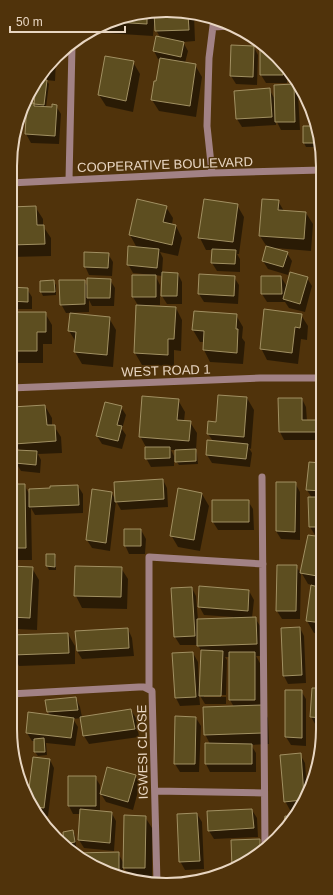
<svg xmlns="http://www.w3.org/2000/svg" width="333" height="895" font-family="Helvetica,sans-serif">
  <rect width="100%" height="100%" fill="#50330b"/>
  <path fill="#0007" d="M146 11 194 15 195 41 183 42 188 51 185 63 195 65 202 77 196 117 159 111 152 100 157 82 161 60 158 59 154 51 157 37H160L156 30 155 24H154L153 36 105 33 101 27Z
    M261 43 284 63 287 68V83H266L261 75Z
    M254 47 258 55 257 85 236 84 231 76Z
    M56 59 55 81 46 80 49 84 46 107 53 108 56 106 61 114 59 144 31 143 26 134 28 104H34L35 107 37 81 42 71Z
    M133 62 140 74 133 112 106 106 99 95Z
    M293 85 298 94 300 130H281L276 120V125L242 127 237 119 269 89 276 101Z
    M316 127 319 138V147H306L304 143Z
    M278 201 284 211 306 213 313 224 311 251 275 248 287 253 292 261 288 275 268 269 263 261 267 247 260 236Z
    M237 205 244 217 239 254H237L240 259V272L217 271 212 263 213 250H206L200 238Z
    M166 207 173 218 172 225 176 226 182 238 178 256 160 252 163 258 162 273 178 274 182 282V304H167L162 296 163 276 133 273 128 264 137 248 130 235Z
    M36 208 43 219V226L51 238V256L11 257 10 231Z
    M108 254 113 262 112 276 89 275 85 266Z
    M155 275 160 285V305H148L147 307 176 308 182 320 181 351 174 350V366L142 365 135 353 137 307H139L133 297Z
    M200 275 234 277 239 285 238 304 204 302 199 294Z
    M281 277 286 285V290L307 278 312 286 305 312 289 308 285 302H267L262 294Z
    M110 280 115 288 114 306H92L89 300V312L66 313 61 304 84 281 88 287Z
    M53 281 56 285V295L43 296 41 292Z
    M10 288 27 289 32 297V309H10Z
    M10 313H45L52 325V344H43V363H10Z
    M236 315 243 327 242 338 245 342 243 364 210 362 204 350V342H200L193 330Z
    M301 315 308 326 307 340 301 339 298 364 267 360 261 348Z
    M109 318 116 330 113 367 82 364 75 352 76 342 69 331Z
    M247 398 254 410 251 449 249 448 252 453 250 467 212 463 207 455 213 441 208 434 217 423Z
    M279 399H302L306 407 307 421H315L320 429V440H284L280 432Z
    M178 400 185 412 184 421 190 422 197 433 196 451 197 454 198 464 179 465 176 461V450H171L174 456V466L151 467 146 458V447L140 436Z
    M45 406 52 418V426H54L61 437 62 453 38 454 41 460 40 473 21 471 16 463 20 451 15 443Z
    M121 407 126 415 122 429 126 435 122 449 102 444 97 436Z
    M310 463 322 464V499H321L322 502 323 535H315L310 527 312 498 307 490Z
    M163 480 167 488 168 507 121 510 116 501Z
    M277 483H295L300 492V540L281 539 276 531Z
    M10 485H24L30 495 78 486 83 494V513L35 515 31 508 32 560H13L10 554Z
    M93 490 111 492 116 501 110 551 92 548 87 540Z
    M202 494 209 506 200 551 178 547 171 535Z
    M248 501 253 509 254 530H218L213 522Z
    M141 530 146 539 145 554H129L125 545Z
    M323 538V587L317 586 323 596V634L314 633 307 621 312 585 308 584 301 572Z
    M54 555 56 559V570H49L47 566Z
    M296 566 301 574 300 619H282L277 611Z
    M76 567 121 568 128 579 127 609 82 608 76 596Z
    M32 568 39 580 37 630 16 629 10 618V597Z
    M192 588 196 596 198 620 233 618V617L204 615 199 606 249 591 254 600 252 618H255L262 629 263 656H256L261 665V706L268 718 269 744 251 745 256 753V772H210L206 764 210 744 205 734 234 707 230 700V657H225L227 660 226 695H204V697H226V704H205L199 694 200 705 180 706 176 698 193 653 198 662 199 687H201L202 652 198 645H180L175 637 172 589Z
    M300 628 304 636 306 683 288 684 284 676Z
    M128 629 132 638 134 656 82 659 77 651Z
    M68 634 75 646V664L19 666 13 654Z
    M323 689V729H318L311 717Z
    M286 691H301L306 699V746L291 745 286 737Z
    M76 698 80 707 82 717 131 710 136 718 139 737 89 744 84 736 82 718 73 719 78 727 75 746 46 743 47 755 38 756 35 752V741H32L27 733 50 716 48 712 47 701Z
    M196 718 201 726 199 772H180L175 764Z
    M300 754 305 763 307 790 298 809 290 810 285 801Z
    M50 760 54 768 48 816 39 815 29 798Z
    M135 775 140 784 133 810 106 802 101 794Z
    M69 777H95L100 785V812H111L116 821 114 851 84 848 79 840 81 814H73L69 806Z
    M252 810 257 818 258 837 214 839 209 831Z
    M197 814 202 822 204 869 185 870 180 861Z
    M145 817 152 828V880H134L130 878 123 866V876L88 864 76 854 118 853 124 864Z
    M47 828 52 829 57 838 49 832Z
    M72 831 75 835 76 846 68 847 65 843Z
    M259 840 264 848 253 859 233 867Z"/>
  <path fill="#5d4e20" stroke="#a19062" d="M146 11H147V24L113 22Z
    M154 12 188 14 189 30 155 31Z
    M156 36 184 42 181 57 153 51Z
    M260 42 283 62V75H260Z
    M231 45 254 46 253 77 230 76Z
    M105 56 134 61 126 101 98 95Z
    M160 58 196 64 190 106 151 100 154 81H156Z
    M39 79 47 80 44 105 34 104 36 84Z
    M294 84 295 122H275L274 85Z
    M270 88 272 117 236 119 234 91Z
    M27 103H34V106L52 107V104L57 105 55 136 25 134Z
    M303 126H316L317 132V143H303Z
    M137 199 167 206 163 222 176 225 172 245 129 235Z
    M204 199 238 204 233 242 198 238Z
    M262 199 279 200 278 210 306 212 304 239 259 236Z
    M36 206 37 225H44L45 244 10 245V207Z
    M128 246 159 249 157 268 127 265Z
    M266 246 288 252 283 267 262 261Z
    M212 249 236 250 235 264 211 263Z
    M84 252 109 253 108 268 84 267Z
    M162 272 178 273 177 296H161Z
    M290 272 308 277 300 304 283 299Z
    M199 274 235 276 234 296 198 294Z
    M132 275H156V297H132Z
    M261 276H281L282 294H261Z
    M87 278 111 279 110 298H87Z
    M54 280 55 292H40V281Z
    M59 280H85V304L60 305Z
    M10 287 28 288V302L10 301Z
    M136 305 176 307 174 339H168V355L134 353Z
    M264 309 302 314 300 328 295 327 292 353 260 349Z
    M194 311 237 314 236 329H238L237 353 203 350 204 331 192 330Z
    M10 312H46V332H37V351H10Z
    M70 313 110 317 107 355 74 352 76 332 68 331Z
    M218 395 247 397 244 437 207 434 208 421 216 422Z
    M142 396 179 399 177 420 191 421 189 441 139 437Z
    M278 398H302V420H316V432H279Z
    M105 402 122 406 117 425 122 426 118 441 96 436Z
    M45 405 47 425H55L56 441 14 444 12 407Z
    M207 440 248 444 246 459 206 455Z
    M145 447H170V458L145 459Z
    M196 449V461L175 462V450Z
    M16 450 37 451 36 465 15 463Z
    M309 462 322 463V491L306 490Z
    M163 479 164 499 115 502 114 482Z
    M276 482H296L295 532 276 531Z
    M10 484H25L26 548H10Z
    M78 485 79 505 29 507V489L50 488V486Z
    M178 488 202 493 194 540 170 536Z
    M92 489 112 492 106 543 86 540Z
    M308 497H321V527H309Z
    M212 500H249V522H212Z
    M124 529H141V546H124Z
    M308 535 323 537V577L300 573Z
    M46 554H55V567L46 566Z
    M277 565H297L296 611H276Z
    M10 566 33 567 30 618 10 617Z
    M75 566 122 567 121 597 74 596Z
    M311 585 318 587 317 594 323 595V623L306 621Z
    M199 586 249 590 248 611 198 607Z
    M192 587 195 636 174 637 171 588Z
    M256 617 257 644 197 646V619Z
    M300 627 302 675 283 676 281 628Z
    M128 628 129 648 77 651 75 631Z
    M68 633 69 653 12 655 11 635Z
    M318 635H323V674L321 675Z
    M201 650 223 651 221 696H199Z
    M193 652 196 697 175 698 172 653Z
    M229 652H255V700H229Z
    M312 688H323V718L310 717Z
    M285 690H302V738L285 737Z
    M76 697 78 710 47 712 45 700Z
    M262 705 263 733 204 735 203 707Z
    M131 709 135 729 83 736 80 717Z
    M28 712 74 718 71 738 26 733Z
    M175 716 196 717 195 764H174Z
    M44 738 45 752H34V739Z
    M205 743 252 744V764H205Z
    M301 753 304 796 302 800 284 802 280 755Z
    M33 757 50 759 44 808 35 807 28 796Z
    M107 767 136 775 128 802 100 794Z
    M68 776H96V806H68Z
    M80 809 112 812 110 843 78 840Z
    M252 809 254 828 208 831 207 811Z
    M197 813 200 861 179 862 177 814Z
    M124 815 146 816 145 868H123Z
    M285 816 294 817 291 824 283 830Z
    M46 827 53 828 52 834 49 832Z
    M73 830 75 842 64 844 63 832Z
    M260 839V852L253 859 232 868 231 840Z
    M119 852V873H115L88 864 75 853Z"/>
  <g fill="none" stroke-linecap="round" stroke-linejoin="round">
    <path stroke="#a28285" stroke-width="7" d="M213 27 231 26
      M212 173 207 126 209 58 214 18
      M69 180 72 46
      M10 183 212 173 322 170
      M10 388 260 378H322
      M262 477 265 848
      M149 689V557L263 564
      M10 694 139 687H144L152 691 157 883
      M155 791 264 793"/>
  </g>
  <g text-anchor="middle" stroke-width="3" stroke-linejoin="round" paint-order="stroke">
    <g font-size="13" fill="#e8d6c2" stroke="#50330b">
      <text transform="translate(165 164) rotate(-2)" y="5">COOPERATIVE BOULEVARD</text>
      <text transform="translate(166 370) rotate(-2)" y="5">WEST ROAD 1</text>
      <text transform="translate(142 752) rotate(-91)" y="5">IGWESI CLOSE</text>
    </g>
  </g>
  <path d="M0 0H333V895H0ZM166 17H167A149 149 0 0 1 316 166V729A149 149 0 0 1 167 878H166A149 149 0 0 1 17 729V166A149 149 0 0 1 166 17Z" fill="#50330b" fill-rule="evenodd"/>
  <path fill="none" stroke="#e8d6c2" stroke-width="2" d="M166 17H167A149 149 0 0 1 316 166V729A149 149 0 0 1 167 878H166A149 149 0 0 1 17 729V166A149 149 0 0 1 166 17Z"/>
  <path d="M10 26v6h115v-6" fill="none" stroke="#e8d6c2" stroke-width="2"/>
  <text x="16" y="26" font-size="12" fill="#e8d6c2" stroke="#50330b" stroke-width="3" paint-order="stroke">50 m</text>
</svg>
